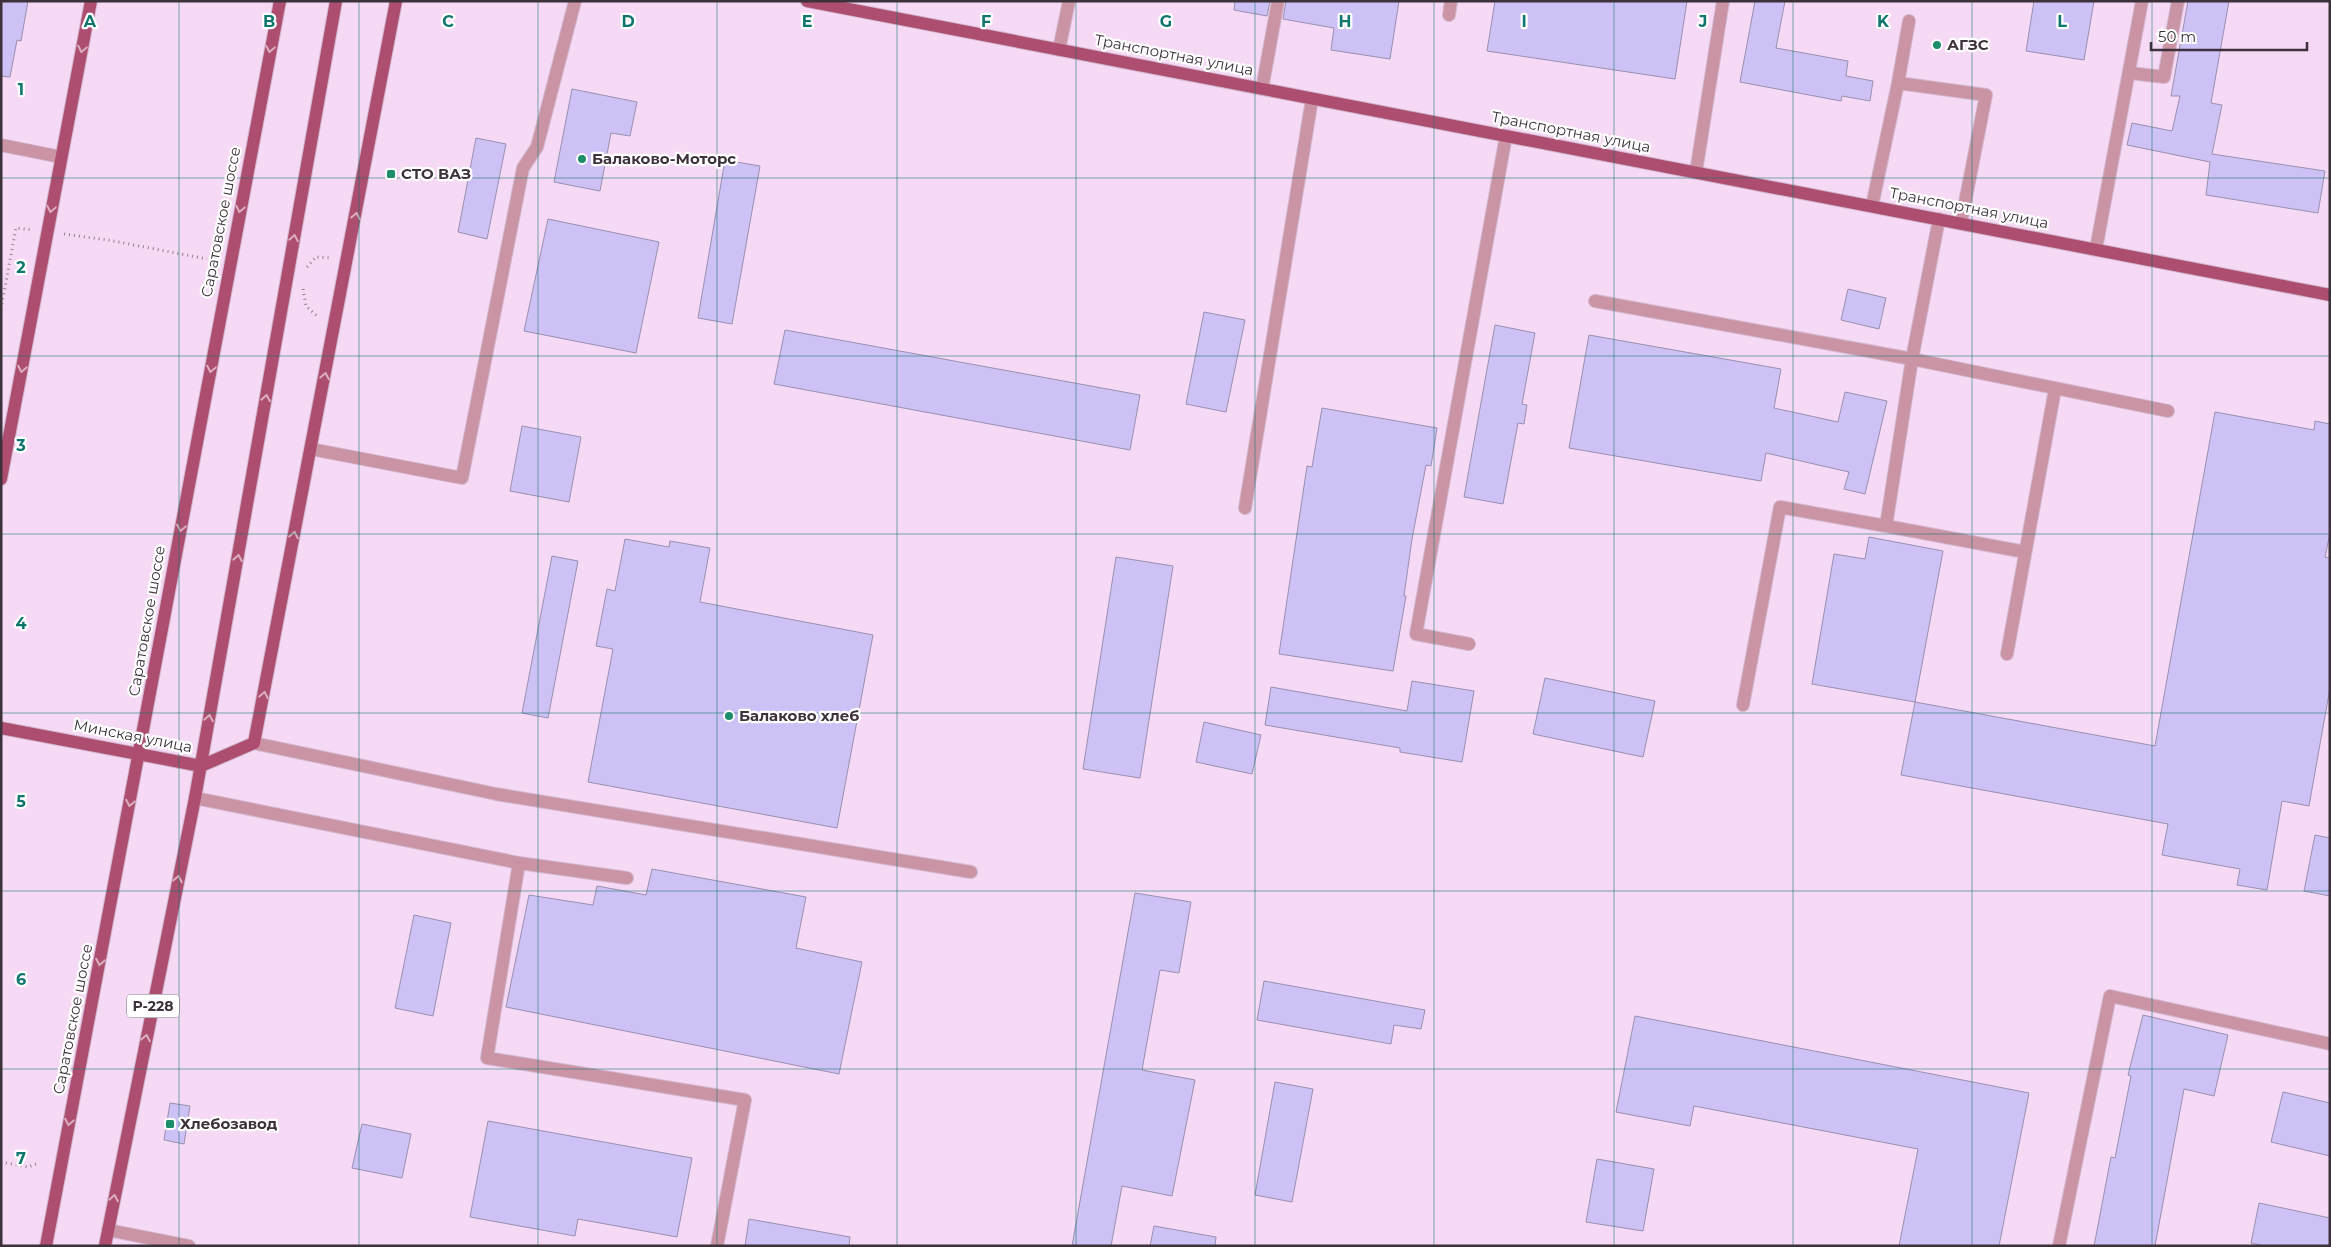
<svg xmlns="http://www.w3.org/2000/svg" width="2331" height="1247" font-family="Montserrat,sans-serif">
  <rect width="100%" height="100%" fill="#f6d9f4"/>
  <path fill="#cec1f6" stroke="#9890b0" d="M1 1H28L21 41 17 40 10 77 1 76Z
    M1235 1H1270L1267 16 1234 10Z
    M1286 1H1399L1390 59 1331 50 1334 28 1283 19Z
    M1495 1H1687L1675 79 1487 51Z
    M1755 1H1785L1776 48 1848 61 1846 76 1873 81 1870 101 1842 96 1841 101 1740 82Z
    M2034 1H2094L2084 60 2026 51Z
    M2188 1H2229L2211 103 2222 105 2212 154 2325 171 2318 213 2206 195 2210 162 2127 145 2132 123 2172 131 2180 96H2171Z
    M572 89 637 102 630 136 611 133 600 191 554 182Z
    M476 138 506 144 487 239 458 232Z
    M725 160 760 166 732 324 698 318Z
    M548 219 659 242 636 353 524 331Z
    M1848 289 1886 298 1879 329 1841 320Z
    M1204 312 1245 320 1226 412 1186 404Z
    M1495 325 1535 333 1522 404 1527 405 1524 424 1518 423 1503 504 1464 497Z
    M785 330 1140 395 1130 450 774 384Z
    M1589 335 1781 369 1774 408 1838 422 1845 392 1887 401 1865 494 1844 489 1849 472 1766 453 1761 481 1569 448Z
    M1322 408 1437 428 1431 466 1426 465 1412 539 1404 596H1406L1393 671 1279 654 1307 466 1312 467Z
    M2215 412 2314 430 2315 421 2330 424V533L2325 557 2330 558V688L2309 806 2282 801 2267 890 2237 885 2240 869 2162 855 2168 824 1901 775 1915 702 2155 746Z
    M522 426 581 437 569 502 510 491Z
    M1869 537 1943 551 1915 702 1812 684 1834 554 1865 559Z
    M625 539 669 547 670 541 710 548 700 602 873 635 837 828 588 782 613 649 596 646 607 589 615 591Z
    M552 556 578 561 548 718 522 713Z
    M1116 557 1173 566 1140 778 1083 769Z
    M1545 678 1655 701 1643 757 1533 734Z
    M1412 681 1474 691 1462 762 1400 752V748L1265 725 1271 687 1407 711Z
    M1204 722 1261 735 1252 774 1196 762Z
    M2315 835 2330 838V896L2304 891Z
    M652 869 806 897 796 948 862 962 839 1074 506 1007 529 895 593 905 597 886 646 895Z
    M1135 893 1191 902 1179 973 1160 970 1142 1070 1195 1080 1172 1196 1122 1186 1111 1246H1072Z
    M414 915 451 923 433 1016 395 1008Z
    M1264 981 1425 1010 1421 1029 1394 1025 1391 1044 1257 1020Z
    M2143 1015 2228 1035 2214 1096 2184 1089 2155 1246H2094L2111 1157 2115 1158 2131 1076 2128 1075Z
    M1635 1016 2029 1093 1999 1246H1899L1918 1149 1694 1106 1690 1126 1616 1112Z
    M1275 1082 1313 1089 1292 1202 1255 1195Z
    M2283 1092 2330 1103V1156L2271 1142Z
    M170 1103 190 1106 184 1144 164 1140Z
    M488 1121 692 1158 677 1237 578 1219 575 1236 470 1217Z
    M362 1124 411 1134 402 1178 352 1168Z
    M1597 1159 1654 1169 1643 1231 1586 1222Z
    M2259 1203 2330 1218V1246H2264L2251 1243Z
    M749 1219 850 1237 849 1246H745Z
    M1154 1226 1216 1237 1215 1246H1150Z"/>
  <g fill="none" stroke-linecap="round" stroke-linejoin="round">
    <g stroke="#d1b8cf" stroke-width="14">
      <path id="minor" d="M1449 15 1451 1
        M1059 50 1069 1
        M2130 73 2164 77 2178 1
        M1898 83 1909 21
        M1262 89 1278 1
        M1 145 61 157
        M1696 172 1723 1
        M1872 206 1898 83 1986 95 1961 223
        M2096 249 2142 1
        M1595 301 1912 359 1939 219
        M311 449 462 478 523 168 537 147 575 1
        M1245 508 1312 99
        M1886 526 2025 552
        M1469 644 1416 634 1506 136
        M2007 654 2055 389
        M1743 705 1780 507 1886 526 1912 359 2168 411
        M254 743 496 794 971 872
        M195 798 519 863 627 878
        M519 863 487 1058 745 1100 717 1246
        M108 1230 189 1246
        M2059 1246 2110 996 2330 1044"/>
    </g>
    <g stroke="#d1b8cf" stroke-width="14">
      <path id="major" d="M807 1 2330 295
        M1 479 91 1
        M1 728 201 766 254 743 396 1
        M46 1246 280 1
        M105 1246 195 798 336 1"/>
    </g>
    <path stroke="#938091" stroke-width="3" stroke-dasharray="1 4" stroke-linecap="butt" d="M64 234 108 240 207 259
      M307 267 316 257 331 258
      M303 289 306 306 318 317
      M1 309 16 228 33 230
      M1 1162 28 1167 36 1164"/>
    <use href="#minor" stroke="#cb94a4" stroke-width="12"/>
    <use href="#major" stroke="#ad4d6f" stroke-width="12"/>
  </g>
  <defs><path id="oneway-chevron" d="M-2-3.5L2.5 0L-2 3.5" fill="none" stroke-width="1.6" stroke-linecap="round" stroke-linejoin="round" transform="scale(1.25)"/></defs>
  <g stroke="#daafbe">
    <use href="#oneway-chevron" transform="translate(82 49) rotate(101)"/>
    <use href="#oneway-chevron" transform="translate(270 49) rotate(101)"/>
    <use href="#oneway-chevron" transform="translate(51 209) rotate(101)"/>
    <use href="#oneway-chevron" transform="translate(240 209) rotate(101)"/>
    <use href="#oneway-chevron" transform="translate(356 216) rotate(-79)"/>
    <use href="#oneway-chevron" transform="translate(294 238) rotate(-80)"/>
    <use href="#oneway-chevron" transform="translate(22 369) rotate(100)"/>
    <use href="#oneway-chevron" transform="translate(211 369) rotate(101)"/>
    <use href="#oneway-chevron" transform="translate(325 376) rotate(-79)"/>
    <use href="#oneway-chevron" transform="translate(266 398) rotate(-80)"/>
    <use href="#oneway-chevron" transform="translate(181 528) rotate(101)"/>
    <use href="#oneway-chevron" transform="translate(294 535) rotate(-79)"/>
    <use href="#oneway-chevron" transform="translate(238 558) rotate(-80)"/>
    <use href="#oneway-chevron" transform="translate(264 695) rotate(-79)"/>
    <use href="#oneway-chevron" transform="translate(209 718) rotate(-80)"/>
    <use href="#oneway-chevron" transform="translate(130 803) rotate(101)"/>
    <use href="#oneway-chevron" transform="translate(178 879) rotate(-79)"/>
    <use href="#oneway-chevron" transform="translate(100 962) rotate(101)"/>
    <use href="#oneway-chevron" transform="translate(146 1038) rotate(-79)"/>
    <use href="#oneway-chevron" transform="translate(69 1122) rotate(101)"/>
    <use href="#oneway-chevron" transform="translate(114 1198) rotate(-80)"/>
  </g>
  <path fill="none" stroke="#0f766e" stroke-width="1" stroke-opacity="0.55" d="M179 1V1246M359 1V1246M538 1V1246M717 1V1246M897 1V1246M1076 1V1246M1255 1V1246M1434 1V1246M1614 1V1246M1793 1V1246M1972 1V1246M2152 1V1246M1 178H2330M1 356H2330M1 534H2330M1 713H2330M1 891H2330M1 1069H2330"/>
  <g fill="#1e8d6c" stroke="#fff" stroke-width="2">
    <circle cx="1937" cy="45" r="5"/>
    <circle cx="582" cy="159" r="5"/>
    <rect x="386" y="169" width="10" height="10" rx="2.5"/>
    <circle cx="729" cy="716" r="5"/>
    <rect x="165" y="1119" width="10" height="10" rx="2.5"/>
  </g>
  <g text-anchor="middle" stroke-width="4.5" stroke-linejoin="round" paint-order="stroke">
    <rect fill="#fff" stroke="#777076" stroke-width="1" x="127" y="994.5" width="52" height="23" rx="4"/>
    <g font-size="14" font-weight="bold" fill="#3d323c">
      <text x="153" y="1011">Р-228</text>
    </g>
    <g font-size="15" font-weight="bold" fill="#3d323c" stroke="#fff" text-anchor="start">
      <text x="1947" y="50">АГЗС</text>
      <text x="592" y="164">Балаково-Моторс</text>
      <text x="401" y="179">СТО ВАЗ</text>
      <text x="739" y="721">Балаково хлеб</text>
      <text x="180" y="1129">Хлебозавод</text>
    </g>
    <g font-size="15" fill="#3d323c" stroke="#fff">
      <text transform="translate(1174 55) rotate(11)" y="5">Транспортная улица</text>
      <text transform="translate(1571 132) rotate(11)" y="5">Транспортная улица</text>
      <text transform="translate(1969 208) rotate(11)" y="5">Транспортная улица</text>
      <text transform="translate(221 222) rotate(-79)" y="5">Саратовское шоссе</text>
      <text transform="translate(147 621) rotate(-80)" y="5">Саратовское шоссе</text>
      <text transform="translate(133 736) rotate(11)" y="5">Минская улица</text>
      <text transform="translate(73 1019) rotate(-79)" y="5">Саратовское шоссе</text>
    </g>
  </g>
  <g font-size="16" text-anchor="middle" font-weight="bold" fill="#0f766e" stroke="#fff" stroke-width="4.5" stroke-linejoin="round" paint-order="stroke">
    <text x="90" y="27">A</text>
    <text x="269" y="27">B</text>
    <text x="448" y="27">C</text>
    <text x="628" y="27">D</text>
    <text x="807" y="27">E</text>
    <text x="986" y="27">F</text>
    <text x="1166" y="27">G</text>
    <text x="1345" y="27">H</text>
    <text x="1524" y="27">I</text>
    <text x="1703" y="27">J</text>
    <text x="1883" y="27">K</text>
    <text x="2062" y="27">L</text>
    <text x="21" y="95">1</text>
    <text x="21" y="273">2</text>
    <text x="21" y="451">3</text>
    <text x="21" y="629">4</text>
    <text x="21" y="807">5</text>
    <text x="21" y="985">6</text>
    <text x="21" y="1164">7</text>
  </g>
  <rect width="2331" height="1247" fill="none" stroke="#3d323c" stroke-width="5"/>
  <path d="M2151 42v8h156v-8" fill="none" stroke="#3d323c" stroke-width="2.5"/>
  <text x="2158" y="42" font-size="15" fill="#3d323c" stroke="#ffffff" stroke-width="4" paint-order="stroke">50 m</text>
</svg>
